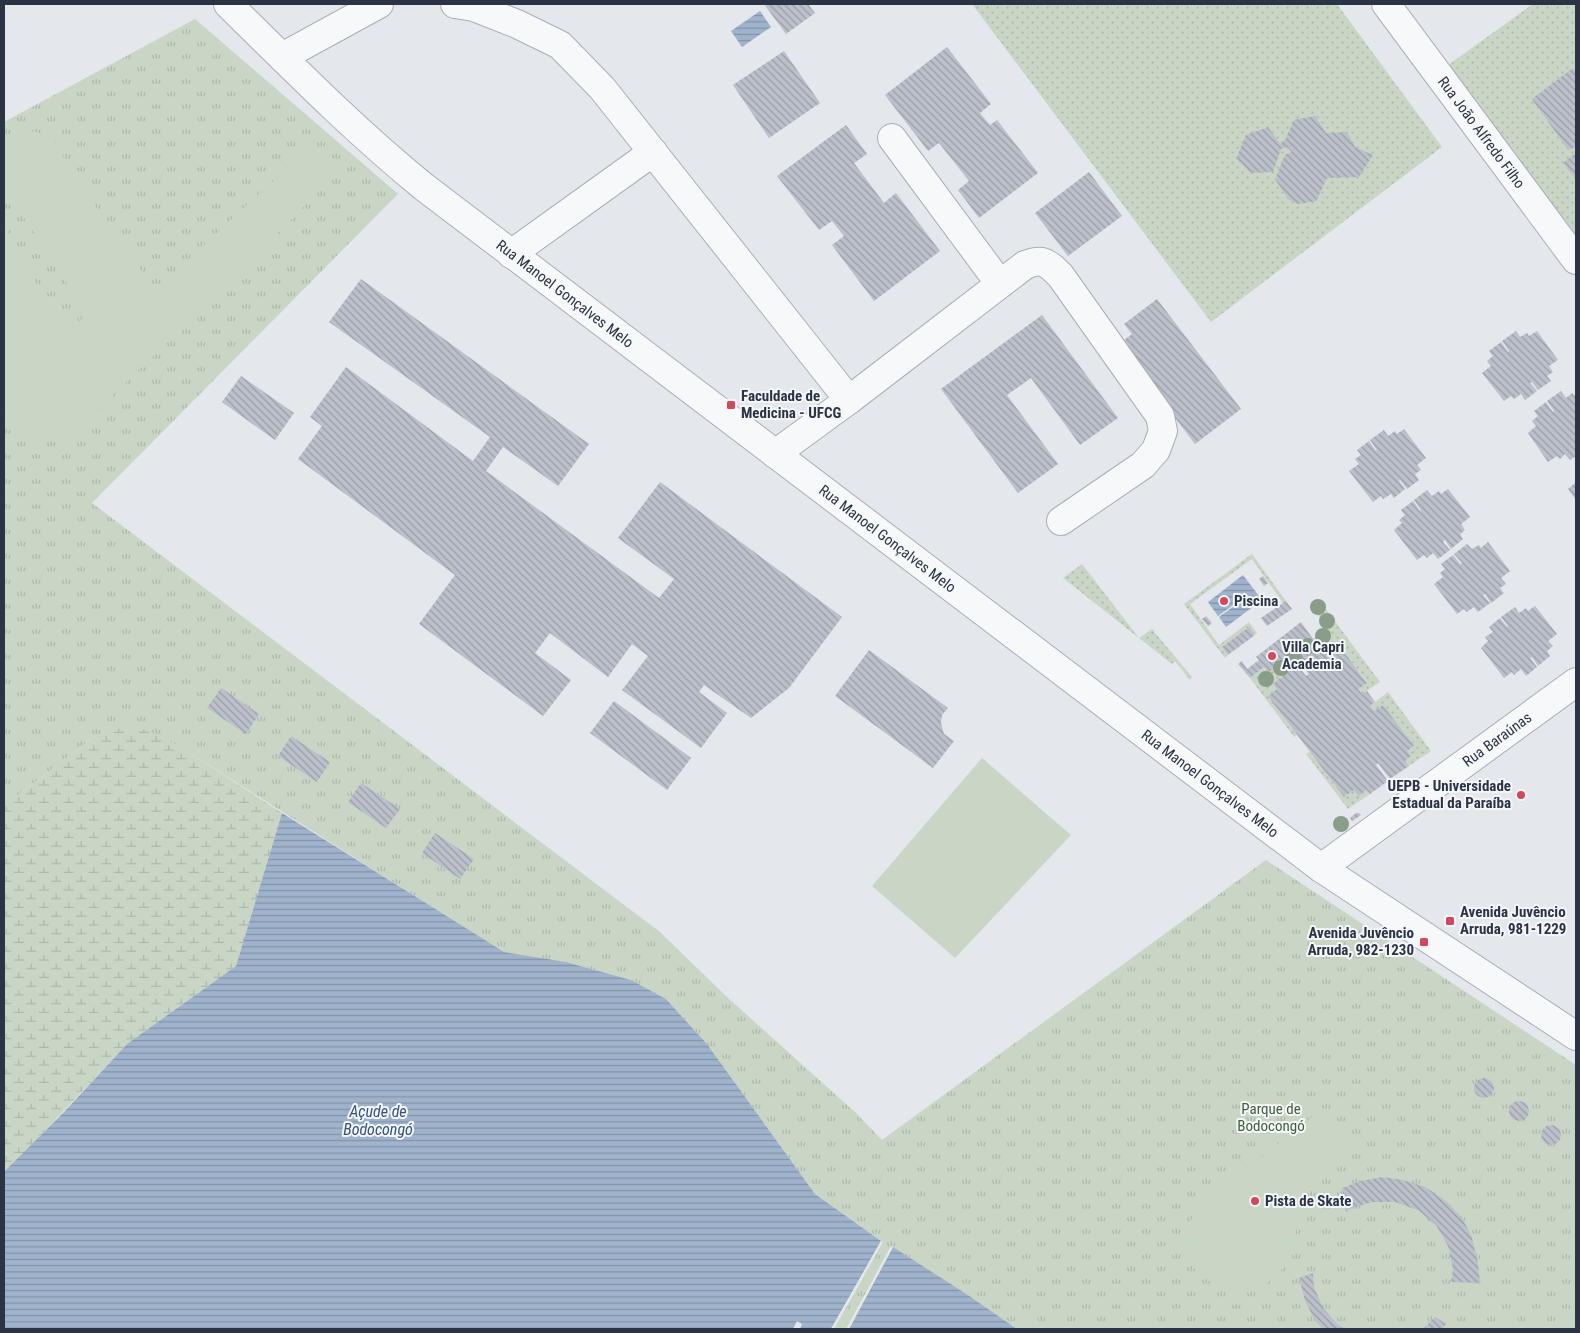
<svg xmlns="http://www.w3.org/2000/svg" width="1580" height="1333" font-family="'Roboto Condensed',sans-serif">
  <defs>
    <pattern id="grass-dots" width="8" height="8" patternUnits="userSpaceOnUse" patternTransform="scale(1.25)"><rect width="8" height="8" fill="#c9d6c5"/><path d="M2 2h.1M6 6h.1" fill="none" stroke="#adb8ab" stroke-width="1.8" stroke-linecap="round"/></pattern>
    <pattern id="wetland-marsh" width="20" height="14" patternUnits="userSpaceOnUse" patternTransform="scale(1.25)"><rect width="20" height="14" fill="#c9d6c5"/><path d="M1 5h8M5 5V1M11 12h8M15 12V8" fill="none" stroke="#adb8ab"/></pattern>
    <pattern id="park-tufts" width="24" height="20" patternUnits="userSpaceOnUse" patternTransform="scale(1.25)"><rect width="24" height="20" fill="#c9d6c5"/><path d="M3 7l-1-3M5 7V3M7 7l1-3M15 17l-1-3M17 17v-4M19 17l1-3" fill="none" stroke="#adb8ab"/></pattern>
    <pattern id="water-rules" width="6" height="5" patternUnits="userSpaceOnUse" patternTransform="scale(1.25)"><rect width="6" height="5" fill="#9fb4cc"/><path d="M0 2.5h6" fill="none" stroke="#8293a7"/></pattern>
    <pattern id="building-back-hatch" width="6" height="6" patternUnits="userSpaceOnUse" patternTransform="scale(1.25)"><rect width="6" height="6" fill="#bbc0ca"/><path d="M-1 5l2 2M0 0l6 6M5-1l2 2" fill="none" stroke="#989da6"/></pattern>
  </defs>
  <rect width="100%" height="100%" fill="#e4e7ec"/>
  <path fill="url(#grass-dots)" d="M972 4H1337L1442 147 1211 322Z
    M1533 4H1576V242L1444 68Z
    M1252 554 1286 601 1283 603 1252 559 1190 604 1219 645 1249 622 1257 633 1255 635 1249 627 1222 647 1228 655 1225 658 1184 604Z
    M1082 564 1139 638 1152 629 1192 677 1191 679 1190 680 1175 661 1172 664 1063 578Z
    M1320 601 1380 682 1362 694 1358 689 1367 682 1338 644 1330 650 1317 649 1314 646 1280 672 1283 676 1277 689 1268 696 1297 735 1294 737 1250 678 1264 667 1268 673 1327 628 1312 606Z
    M1388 692 1431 751 1409 766 1405 761 1407 751 1414 746 1383 705 1374 711 1370 706Z
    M1310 752 1344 797 1354 790 1359 796 1366 790 1370 794 1348 809 1306 754Z"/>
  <path fill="url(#wetland-marsh)" d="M133 726 148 729 187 751 282 813 236 966 127 1044 4 1174V805L13 799 94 737 107 730Z"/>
  <path fill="url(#park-tufts)" d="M195 19 398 194 92 503 660 932 727 997 856 1113 882 1140 1266 860 1576 1065V1329H1017L968 1295 894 1248 849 1329H831L881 1241 815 1194 707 1044 666 999 631 980 566 962 504 953 187 751C150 731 137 717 94 737L13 799 4 805V122Z"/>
  <path fill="#c9d6c5" d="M34 131 52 138 77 180 136 264 156 289 310 147C321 151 332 162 339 171L224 288 65 441C36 445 21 426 4 406V225L59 325 70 330C80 325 82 320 84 309L4 187V143L16 134Z
    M982 758 1071 835 955 958 872 886Z
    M1313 1116H1326L1340 1128 1348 1142 1343 1158 1305 1196 1291 1251 1279 1274 1259 1289 1236 1294 1204 1278 1191 1265 1184 1241 1190 1222 1198 1207Z"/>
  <path fill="url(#water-rules)" d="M760 11 771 27 742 47 731 31Z
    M1243 575 1262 600 1226 627 1219 617 1248 596 1247 595 1218 616 1208 602Z
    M282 813 504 952 566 962 631 980 666 999 707 1044 815 1194 881 1241 831 1329H800L802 1324 797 1321 793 1329H4V1172L64 1112 127 1044 236 966Z
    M893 1247 968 1295 1017 1329H849Z"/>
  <path fill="#e4e7ec" d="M881 1241 883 1242 834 1329H831Z
    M891 1246 893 1247 849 1329H846Z"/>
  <path fill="url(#building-back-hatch)" d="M764 4H808L815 13 786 34Z
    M947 47 991 104 980 113 990 125 997 120 1038 173 979 218 958 190 969 181 939 143 928 151 885 95Z
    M784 51 820 103 769 138 733 85Z
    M1573 68 1576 73V147L1568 150 1532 99Z
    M1315 116 1326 133 1347 132 1355 147 1373 155 1359 177 1327 178 1316 201 1298 204 1288 199 1275 179 1285 155 1292 152 1287 147 1281 149 1273 172 1251 173 1236 159 1246 135 1268 127 1280 144 1285 140 1294 120Z
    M846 125 867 154 854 163 884 203 896 193 940 251 874 301 832 245 844 236 832 221 819 230 777 176Z
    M1576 153V180L1563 163Z
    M1089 172 1122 216 1068 256 1035 213Z
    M361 279 589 444 558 486 503 447 486 471 659 598 674 579 618 538 660 482 842 617 789 688 751 718 704 685 699 692 727 713 701 748 622 690 648 656 632 644 608 677 550 633 535 653 571 680 543 716 419 624 455 575 298 459 322 426 310 417 346 367 473 461 490 437 329 322Z
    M1157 299 1241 409 1195 444 1119 344 1132 334 1124 324Z
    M1042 315 1118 418 1080 445 1031 378 1007 395 1058 464 1018 493 941 389Z
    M1516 331 1520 337 1527 333 1529 336 1537 331 1558 360 1549 366 1553 372 1547 376 1551 381 1538 390 1532 382 1530 383 1537 391 1525 400 1521 394 1514 399 1511 396 1504 401 1482 373 1491 366 1487 361 1493 356 1489 351 1501 342 1508 352 1509 351 1502 341Z
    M241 376 294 413 275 440 222 402Z
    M1561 391 1566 398 1572 393 1575 396 1576 395V456L1570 460 1565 454 1560 459 1557 456 1548 462 1528 433 1536 426 1532 421 1538 416 1534 411 1546 402 1553 412 1554 411 1547 401Z
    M1404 429 1426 458 1417 465 1421 470 1415 474 1419 480 1407 489 1400 480 1399 481 1405 489 1394 498 1391 494 1383 499 1381 496 1373 502 1349 471 1359 464 1355 459 1361 455 1357 450 1369 441 1376 451 1377 450 1370 440 1384 430 1388 436 1395 431 1397 434Z
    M1576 482V500L1568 489Z
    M1448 489 1470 517 1461 524 1465 530 1460 534 1463 539 1451 549 1445 540 1443 542 1450 550 1438 559 1433 553 1427 558 1424 555 1417 560 1394 530 1402 523 1399 520 1405 515 1401 510 1413 501 1420 511 1421 510 1414 500 1427 490 1432 496 1439 491 1441 494Z
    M1488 542 1510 571 1501 578 1506 584 1500 588 1504 593 1491 603 1485 594 1483 595 1490 603 1478 612 1474 607 1467 612 1464 609 1457 614 1434 584 1443 577 1440 573 1445 569 1441 564 1453 555 1460 564 1462 563 1454 554 1467 544 1472 549 1479 545 1481 548Z
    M1263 576 1268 583 1264 586 1259 579Z
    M1286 601 1292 609 1267 626 1261 618Z
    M1535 606 1557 634 1548 641 1553 646 1547 651 1550 656 1538 666 1532 657 1530 658 1537 667 1526 676 1521 669 1514 675 1512 672 1504 678 1481 648 1488 641 1485 637 1493 632 1489 627 1500 618 1507 627 1508 626 1501 617 1515 607 1519 613 1526 608 1528 611Z
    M1206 616 1212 623 1208 626 1202 619Z
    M1301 622 1313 639 1268 673 1264 667 1250 678 1238 664 1242 661 1247 669 1259 660 1256 657Z
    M1249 627 1255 635 1228 655 1222 647Z
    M1325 643 1330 650 1338 644 1367 683 1358 689 1362 694 1367 691 1375 702 1370 706 1374 711 1383 705 1414 746 1407 751 1411 756 1405 761 1409 766 1390 779 1378 763 1376 765 1388 781 1370 794 1366 790 1359 796 1354 790 1344 797 1268 696 1277 689 1273 684 1283 676 1280 672 1294 661 1306 676 1309 674 1297 659 1314 645 1317 649Z
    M869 650 948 708 942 715 941 723 944 734 954 741 933 768 835 696Z
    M221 688 259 714 246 734 207 708Z
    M614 701 691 758 667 790 590 733Z
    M291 736 330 762 317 782 278 756Z
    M361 783 400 809 386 828 348 802Z
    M1356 813H1359L1361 815 1352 821 1350 818Z
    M435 833 474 859 460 879 422 853Z
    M1474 1088a10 10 0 1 1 20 0a10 10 0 1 1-20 0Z
    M1509 1111a10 10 0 1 1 20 0a10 10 0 1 1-20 0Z
    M1541 1135a10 10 0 1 1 20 0a10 10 0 1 1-20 0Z
    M1382 1177 1403 1180 1425 1187 1446 1201 1463 1219 1472 1238 1478 1263 1480 1283 1451 1282 1453 1269 1448 1246 1436 1225 1418 1210 1395 1202H1372L1349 1209 1346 1212 1342 1188 1361 1181Z
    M1313 1273 1314 1287 1323 1308 1338 1325 1345 1329H1323L1314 1319 1305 1300 1299 1278Z
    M1435 1317 1446 1324 1442 1329H1423Z"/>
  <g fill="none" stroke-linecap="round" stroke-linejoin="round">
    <g stroke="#a9aeb7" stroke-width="30">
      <g id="minor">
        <path id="s1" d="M228 4C292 67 354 130 424 187L1321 868 1576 1036"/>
        <path d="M455 4 474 7 517 24 560 45 602 88 849 400"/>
        <path id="s2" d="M1386 4 1576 260"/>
        <path d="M282 57 379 4"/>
        <path d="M892 138 1000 284"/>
        <path d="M511 254 653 152"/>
        <path d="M775 454 849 400 1025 265C1043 258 1046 262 1060 275L1160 416 1163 431 1156 450 1143 465 1061 521"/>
        <path id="s3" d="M1321 868 1576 682"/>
      </g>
    </g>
    <use href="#minor" stroke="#f7f8fa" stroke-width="28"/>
  </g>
  <g fill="#899d89">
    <circle cx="1318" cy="607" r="8"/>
    <circle cx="1327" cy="621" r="8"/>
    <circle cx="1323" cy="636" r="8"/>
    <circle cx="1308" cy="646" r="8"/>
    <circle cx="1294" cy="657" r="8"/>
    <circle cx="1281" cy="668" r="8"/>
    <circle cx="1266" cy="679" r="8"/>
    <circle cx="1341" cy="824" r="8"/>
  </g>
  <g fill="#d1495b" stroke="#f4f6f9" stroke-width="2">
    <rect x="726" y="400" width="10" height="10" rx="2.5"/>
    <circle cx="1224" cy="601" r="5"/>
    <circle cx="1272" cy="656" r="5"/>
    <circle cx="1521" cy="795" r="5"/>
    <rect x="1445" y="916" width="10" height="10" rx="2.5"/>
    <rect x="1419" y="937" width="10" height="10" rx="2.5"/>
    <circle cx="1255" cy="1201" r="5"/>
  </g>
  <g text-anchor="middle" stroke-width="4" stroke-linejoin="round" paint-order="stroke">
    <g font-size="15" fill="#2b3445" stroke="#f4f6f9">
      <text dy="5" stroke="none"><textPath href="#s2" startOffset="160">Rua João Alfredo Filho</textPath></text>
      <text dy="5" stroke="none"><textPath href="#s1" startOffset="445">Rua Manoel Gonçalves Melo</textPath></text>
      <text dy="5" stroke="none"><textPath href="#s1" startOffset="850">Rua Manoel Gonçalves Melo</textPath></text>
      <text dy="5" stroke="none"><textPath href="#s3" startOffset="218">Rua Baraúnas</textPath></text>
      <text dy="5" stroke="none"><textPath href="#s1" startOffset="1255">Rua Manoel Gonçalves Melo</textPath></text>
    </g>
    <g font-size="15" font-weight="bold" fill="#2b3445" stroke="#f4f6f9" text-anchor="start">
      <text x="741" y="401">Faculdade de<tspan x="741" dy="17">Medicina - UFCG</tspan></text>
      <text x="1234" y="606">Piscina</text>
      <text x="1282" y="652">Villa Capri<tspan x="1282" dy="17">Academia</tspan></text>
      <text x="1511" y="791" text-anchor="end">UEPB - Universidade<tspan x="1511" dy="17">Estadual da Paraíba</tspan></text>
      <text x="1460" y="917">Avenida Juvêncio<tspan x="1460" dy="17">Arruda, 981-1229</tspan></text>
      <text x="1414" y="938" text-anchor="end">Avenida Juvêncio<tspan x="1414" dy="17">Arruda, 982-1230</tspan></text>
      <text x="1265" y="1206">Pista de Skate</text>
    </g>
    <g font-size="15" fill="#3f6138" stroke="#f4f6f9">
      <text x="1271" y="1114">Parque de<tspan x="1271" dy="17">Bodocongó</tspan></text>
    </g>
    <g font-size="16" font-style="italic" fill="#34527a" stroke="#f4f6f9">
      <text x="378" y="1117">Açude de<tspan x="378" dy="18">Bodocongó</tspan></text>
    </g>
  </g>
  <rect width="1580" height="1333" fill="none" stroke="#2b3445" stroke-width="10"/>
</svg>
